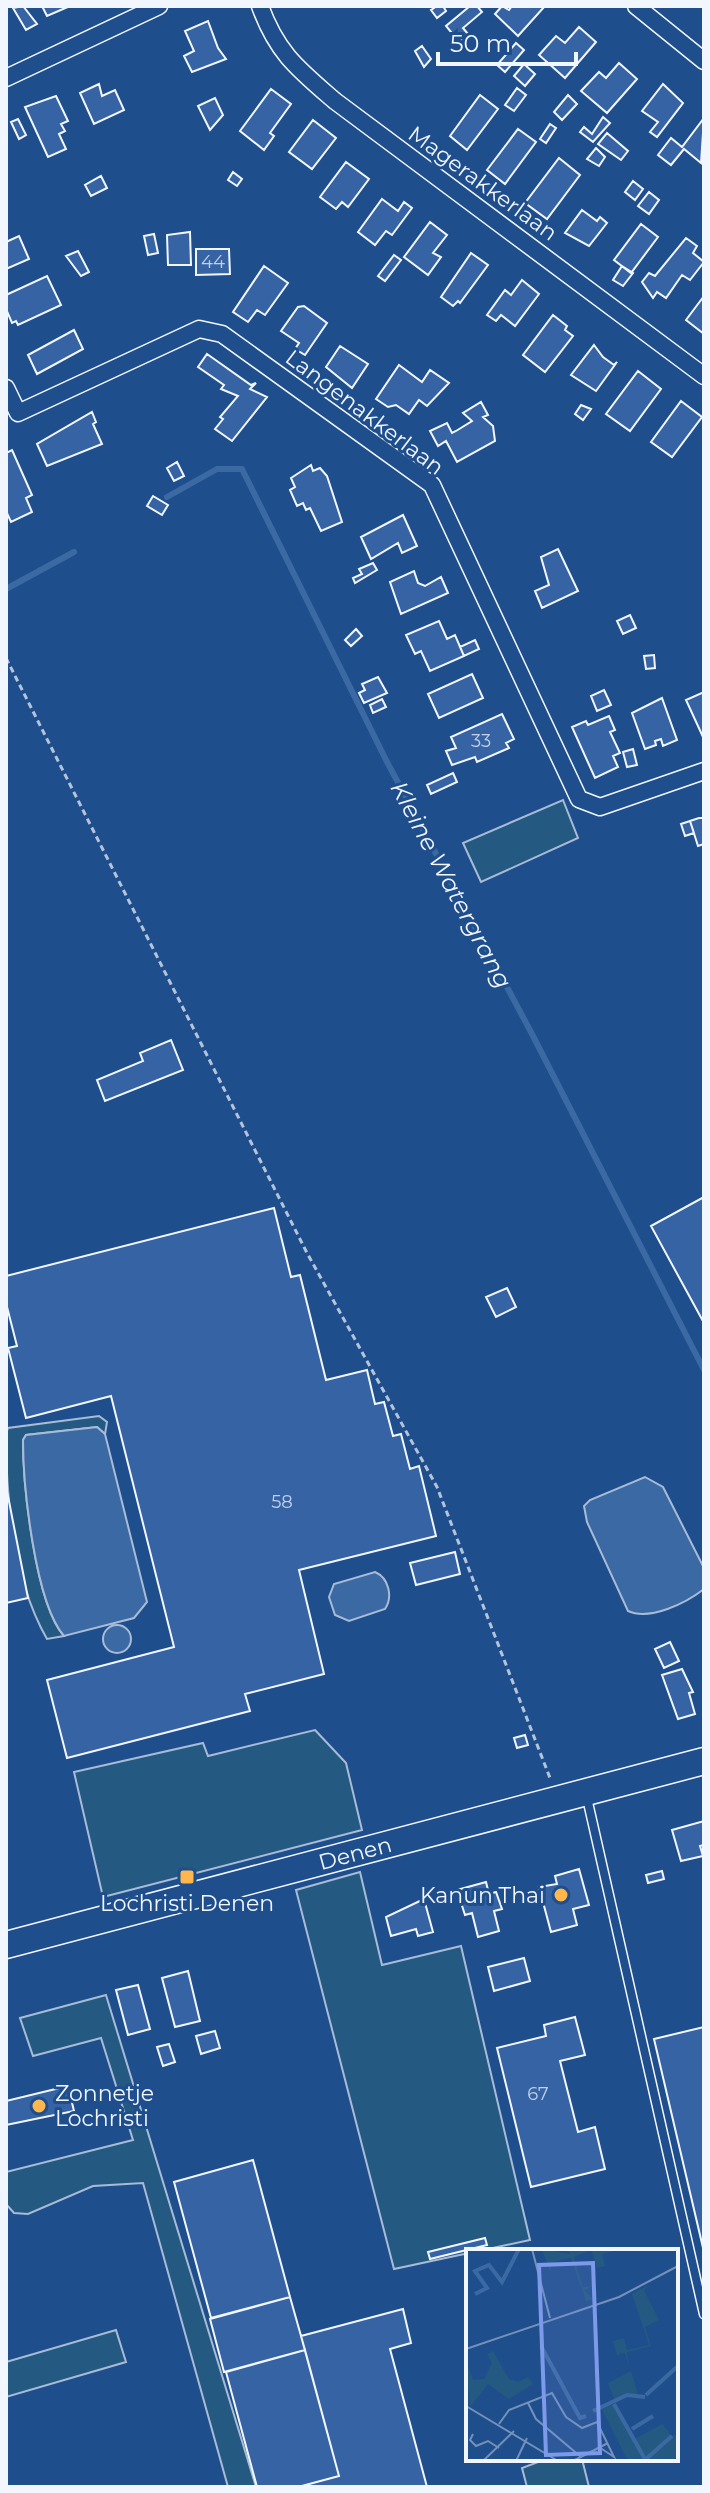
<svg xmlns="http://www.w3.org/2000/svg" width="710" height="2493" font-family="Montserrat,sans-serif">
  <rect width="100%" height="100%" fill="#1f4e8c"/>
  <path fill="#245a82" stroke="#a8bbd7" stroke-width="2" d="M563 800 578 838 481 882 463 843Z
    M99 1416 107 1422 105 1434 97 1427 26 1435 23 1440C23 1485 35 1603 64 1636L47 1639C13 1580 6 1501 6 1434L8 1428Z
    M315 1730 346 1763 362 1830 103 1897 74 1772 203 1743 208 1756Z
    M360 1872 382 1965 461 1946 530 2240 394 2269 296 1890Z
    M106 1995 256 2487H228L143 2183 93 2186 28 2214 14 2213 6 2204V2172L133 2140 101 2038 33 2056 20 2018Z
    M116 2330 126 2362 6 2397V2362Z
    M546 2459H582L589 2487H527L522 2468Z"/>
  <path fill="#3b69a3" stroke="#a8bbd7" stroke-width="2" d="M97 1427 105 1434 147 1602 134 1618 64 1636C35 1603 23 1485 23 1440L26 1435Z
    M645 1477 663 1487 704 1568V1589C686 1603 650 1621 628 1611L587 1522 584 1506 590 1500Z
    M375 1572C389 1578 393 1597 385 1609L349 1621 335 1615 329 1597 334 1584Z
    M103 1639a14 14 0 1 1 28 0a14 14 0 1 1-28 0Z"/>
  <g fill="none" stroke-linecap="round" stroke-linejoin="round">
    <path stroke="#3b69a3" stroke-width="6" d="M167 497 217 469H242L386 760 532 1034 704 1370
      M6 589 74 552"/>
  </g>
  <path fill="#3563a3" stroke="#f2f6ff" stroke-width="2" d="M23 6 37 24 26 30 13 8Z
    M42 6H70L47 16Z
    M437 6H443L446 11 437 18 431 10Z
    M470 6H477L482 12 463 28 468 34 459 42 446 26Z
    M502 6 509 10 512 6H545L518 36 495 14Z
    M208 21 218 48 226 59 192 72 184 56 194 51 185 31Z
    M579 27 596 42 565 78 539 55 556 36 565 43Z
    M516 43 524 50 505 72 497 65Z
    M422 46 431 59 424 67 415 51Z
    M619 63 637 79 607 113 581 91 599 72 606 78Z
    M524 64 535 74 525 86 514 76Z
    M99 84 102 96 115 90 124 110 94 124 80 93Z
    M663 84 683 103 657 137 650 132 658 122 642 111Z
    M517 88 526 95 514 111 505 105Z
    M271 89 291 104 270 133 274 136 264 150 240 131Z
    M480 95 498 109 467 150 450 136Z
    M568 95 577 104 562 120 554 112Z
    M56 96 68 121 61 124 65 131 59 134 66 149 48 157 25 107Z
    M215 98 223 115 210 130 198 106Z
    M603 117 610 123 593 142 580 132 584 127 592 134Z
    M704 118 701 163 684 149 671 165 658 155 671 138 682 147Z
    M18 119 26 135 19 139 11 122Z
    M313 120 336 138 312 169 289 152Z
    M550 124 556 128 546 143 540 139Z
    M518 129 536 142 505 184 487 170Z
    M607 133 628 151 621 160 598 144Z
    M596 148 605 157 599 166 587 159Z
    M559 158 580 175 547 219 525 203Z
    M346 162 369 179 348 207 342 202 336 209 320 197Z
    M233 172 242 179 237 186 228 180Z
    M101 176 107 188 91 196 85 185Z
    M633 181 643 189 635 200 625 192Z
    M649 192 659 200 649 214 638 206Z
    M382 199 398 211 404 202 412 208 392 235 386 231 375 245 358 232Z
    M582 210 597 221 600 217 607 223 589 246 565 233Z
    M430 222 447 235 433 253 441 257 428 275 404 257Z
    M641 224 658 237 631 273 614 260Z
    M190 232 191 265H168L167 235Z
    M154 234 158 253 148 255 144 236Z
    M19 236 29 259 6 269V242Z
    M686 238 697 246 693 253 704 262 690 280 682 275 666 298 657 292 653 298 642 282 649 273 655 276Z
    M196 249H229L230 274 196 275Z
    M78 251 89 272 81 276 66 256Z
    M471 253 488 265 460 303 458 301 453 306 441 297Z
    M394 255 401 260 385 281 378 276Z
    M264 266 288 283 265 315 257 310 248 322 233 312Z
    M622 266 633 273 623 286 613 280Z
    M47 276 61 305 18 325 16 321 12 323 6 309V295Z
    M522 280 539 294 515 326 501 315 496 321 487 315 505 290 511 295Z
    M704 296V334L686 320Z
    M304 306 327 323 305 355 295 349 299 343 281 331 298 307Z
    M553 315 567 326 565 330 573 336 545 372 523 355Z
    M74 330 83 349 37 374 28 355Z
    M594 345 603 357 614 365 617 362 596 391 571 375Z
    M340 346 368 364 352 388 326 367Z
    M207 354 251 385 256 383 250 389 267 397 232 441 215 429 223 419 220 417 238 396 221 389 224 385 198 367Z
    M399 365 422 382 430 370 449 383 427 406 419 400 409 414 396 405 388 407 376 399Z
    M638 371 661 389 630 431 606 414Z
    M681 401 702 417 672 457 651 442Z
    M481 402 488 415 483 417 493 426 495 441 457 462 446 441 438 446 430 431 447 423 452 433 456 431 472 421 463 413Z
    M581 405 591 409 583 420 575 414Z
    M92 412 96 422 93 424 102 444 47 466 37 444Z
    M12 450 32 495 26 498 32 512 11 522 6 511V453Z
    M177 462 184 476 174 481 167 468Z
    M311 465 313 471 320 468 327 476 342 522 321 531 310 508 306 510 303 503 297 506 290 490 295 487 291 478Z
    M153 496 168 505 162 515 147 506Z
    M403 515 417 546 402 553 398 543 371 559 361 537Z
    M558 549 578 591 542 608 535 591 549 585 541 557Z
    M373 563 377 570 355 583 353 578 362 574 359 569Z
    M414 571 418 583 425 586 441 577 448 593 401 614 390 582Z
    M630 615 636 628 623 634 617 621Z
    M439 621 447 639 455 635 464 656 430 671 421 651 415 654 406 635Z
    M356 629 362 636 351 646 345 640Z
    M475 640 479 649 464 656 460 647Z
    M654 655 655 668 646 669 644 656Z
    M472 674 483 698 439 718 428 694Z
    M378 677 387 693 364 703 359 693 365 690 362 684Z
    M604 690 611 705 597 711 591 696Z
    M704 692V737H703L686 700Z
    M662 698 677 740 663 746 661 739 655 741 656 745 645 749 632 713Z
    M382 699 386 707 373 713 370 705Z
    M502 714 514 739 506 743 509 748 477 762 475 757 452 765 446 751 456 748 451 737Z
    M609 716 615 730 610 732 620 753 613 756 618 767 595 778 572 727 586 721 588 725Z
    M633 749 637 765 627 767 623 752Z
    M453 773 457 782 431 794 427 785Z
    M699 818H704V844L698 846 690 821Z
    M690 821 694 833 685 836 681 824Z
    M171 1040 183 1070 105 1101 97 1080 143 1061 140 1053Z
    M704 1197V1323L651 1226Z
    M274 1208 291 1277 300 1275 326 1380 367 1370 375 1404 384 1402 393 1436 401 1434 410 1469 419 1466 436 1536 299 1570 324 1674 245 1694 250 1711 67 1758 47 1680 174 1647 111 1396 26 1418 8 1348 17 1346 6 1303V1276Z
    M507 1288 516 1307 496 1317 486 1297Z
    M6 1486 28 1598 6 1603Z
    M455 1552 460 1574 416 1585 410 1563Z
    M670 1642 679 1661 664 1668 655 1649Z
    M682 1669 693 1692 689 1693 695 1714 678 1719 662 1675Z
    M525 1735 528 1745 517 1748 514 1738Z
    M704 1821V1845L700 1846 703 1856 681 1861 672 1830Z
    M579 1869 589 1905 573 1909 577 1925 551 1932 539 1887 557 1884 555 1876Z
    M662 1871 664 1879 648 1883 646 1875Z
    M486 1882 489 1894 496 1892 502 1909 494 1911 499 1931 478 1937 472 1913 465 1915 457 1890Z
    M424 1899 433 1932 418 1936 416 1929 391 1936 386 1917Z
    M524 1958 530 1981 494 1991 488 1967Z
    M188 1971 200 2021 175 2027 162 1978Z
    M138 1985 150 2029 128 2035 116 1990Z
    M575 2017 585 2055 560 2061 578 2132 595 2127 605 2169 531 2187 497 2048 546 2036 544 2025Z
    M704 2027V2252L654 2039Z
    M215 2031 220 2048 201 2054 196 2036Z
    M169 2044 175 2062 163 2066 157 2047Z
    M68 2086 74 2111 6 2125V2101Z
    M253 2160 290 2297 211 2318 174 2182Z
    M485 2238 487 2245 430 2259 428 2252Z
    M290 2297 305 2350 224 2372 210 2319Z
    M403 2309 411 2343 390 2349 427 2487H298L339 2476 301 2336Z
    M305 2350 339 2476 298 2487H257L226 2372Z"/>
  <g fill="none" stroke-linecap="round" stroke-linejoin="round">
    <g stroke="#f2f6ff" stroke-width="11">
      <path id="lane" d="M587 1798 704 2314"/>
    </g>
    <g stroke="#f2f6ff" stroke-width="19">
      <path id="street" d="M260 6C277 53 298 69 335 101L704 376
        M636 6 704 61
        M6 78 159 6
        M6 388 18 413 199 329 222 334 432 485 579 799 600 807 704 771"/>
    </g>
    <g stroke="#f2f6ff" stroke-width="29">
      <path id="primary" d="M6 1945 704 1761"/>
    </g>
    <path stroke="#b3c4dc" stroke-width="3" stroke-dasharray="6 4" stroke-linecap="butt" d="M6 617V616
      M6 658 307 1253 437 1487 550 1778"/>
    <use href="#lane" stroke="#1f4e8c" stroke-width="8"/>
    <use href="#street" stroke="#1f4e8c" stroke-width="16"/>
    <use href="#primary" stroke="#1f4e8c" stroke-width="26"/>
  </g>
  <g fill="#ffb74d" stroke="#1f4e8c" stroke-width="3">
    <rect x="179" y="1869" width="16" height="16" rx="4"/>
    <circle cx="561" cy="1895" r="8"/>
    <circle cx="39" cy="2106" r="8"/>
  </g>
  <g text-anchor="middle" stroke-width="6" stroke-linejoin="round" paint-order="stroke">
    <g font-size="18" fill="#c3d1e8">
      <text x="213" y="268">44</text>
      <text x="481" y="747">33</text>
      <text x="282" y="1508">58</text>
      <text x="538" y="2100">67</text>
    </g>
    <g font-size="22" fill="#f2f6ff" stroke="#1f4e8c">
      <text transform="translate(483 183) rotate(36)" y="8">Magerakkerlaan</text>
      <text transform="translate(365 412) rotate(37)" y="8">Langenakkerlaan</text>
      <text transform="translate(355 1853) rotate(-15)" y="8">Denen</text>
    </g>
    <g font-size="22" fill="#f2f6ff" stroke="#1f4e8c" text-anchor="end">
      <text x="545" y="1903">Kanun Thai</text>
      <text x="187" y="1911" text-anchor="middle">Lochristi Denen</text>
      <text x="55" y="2101" text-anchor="start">Zonnetje<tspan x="55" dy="25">Lochristi</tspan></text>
    </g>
    <g font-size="24" font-style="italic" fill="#f2f6ff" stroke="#1f4e8c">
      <text transform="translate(451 885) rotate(62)" y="8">Kleine Watergrang</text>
    </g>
  </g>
  <g transform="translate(466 2249)">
    <rect width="212" height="212" fill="#1f4e8c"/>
    <path d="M76 0 104 5 102 0H155L136 5 139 17 131 19 125 1 108 8 117 38 128 37 118 41 127 50 120 52 105 9 87 13 84 23ZM183 36 178 41 193 71 179 78 185 97 161 103 163 120 159 104 151 106 147 92 158 89 161 101 183 96 166 45ZM27 102 43 130 52 133 62 128 67 135 43 150 22 135 4 158 0 112 7 131 18 130 26 114 21 105ZM165 122 173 149 162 145 150 154 142 134ZM148 155 167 191 196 175 206 187 212 185V212H162L135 159Z" fill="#245a82"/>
    <path fill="none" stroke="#3b69a3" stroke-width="4" d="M9 45 21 39 9 22 23 16 36 33 53 0M75 97 114 169 120 167M180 146 212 117M148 155 180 212M127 162 161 146 179 148M166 180 187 167M180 210 206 187"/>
    <path fill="none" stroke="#7391ba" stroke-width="2" d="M66 0 84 69M0 100 153 48 212 17M62 154 70 170 115 208M0 157 92 212M33 175 43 161 86 144 100 168 116 179 131 173 148 208 133 198M7 185 4 191 10 197 22 192 33 199M17 212 48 182M50 212 61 189M107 212 142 194"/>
    <path fill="#7d9aea" fill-opacity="0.15" stroke="#7d9aea" stroke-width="4" d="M127 14 134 204 80 206 73 16Z"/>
    <rect width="212" height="212" fill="none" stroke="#f2f6ff" stroke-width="4"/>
  </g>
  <rect width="710" height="2493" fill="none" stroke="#f2f6ff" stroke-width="16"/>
  <path d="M438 52v12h138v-12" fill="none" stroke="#f2f6ff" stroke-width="4"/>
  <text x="450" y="52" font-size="24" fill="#f2f6ff" stroke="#1f4e8c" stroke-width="6" paint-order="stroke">50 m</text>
</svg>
